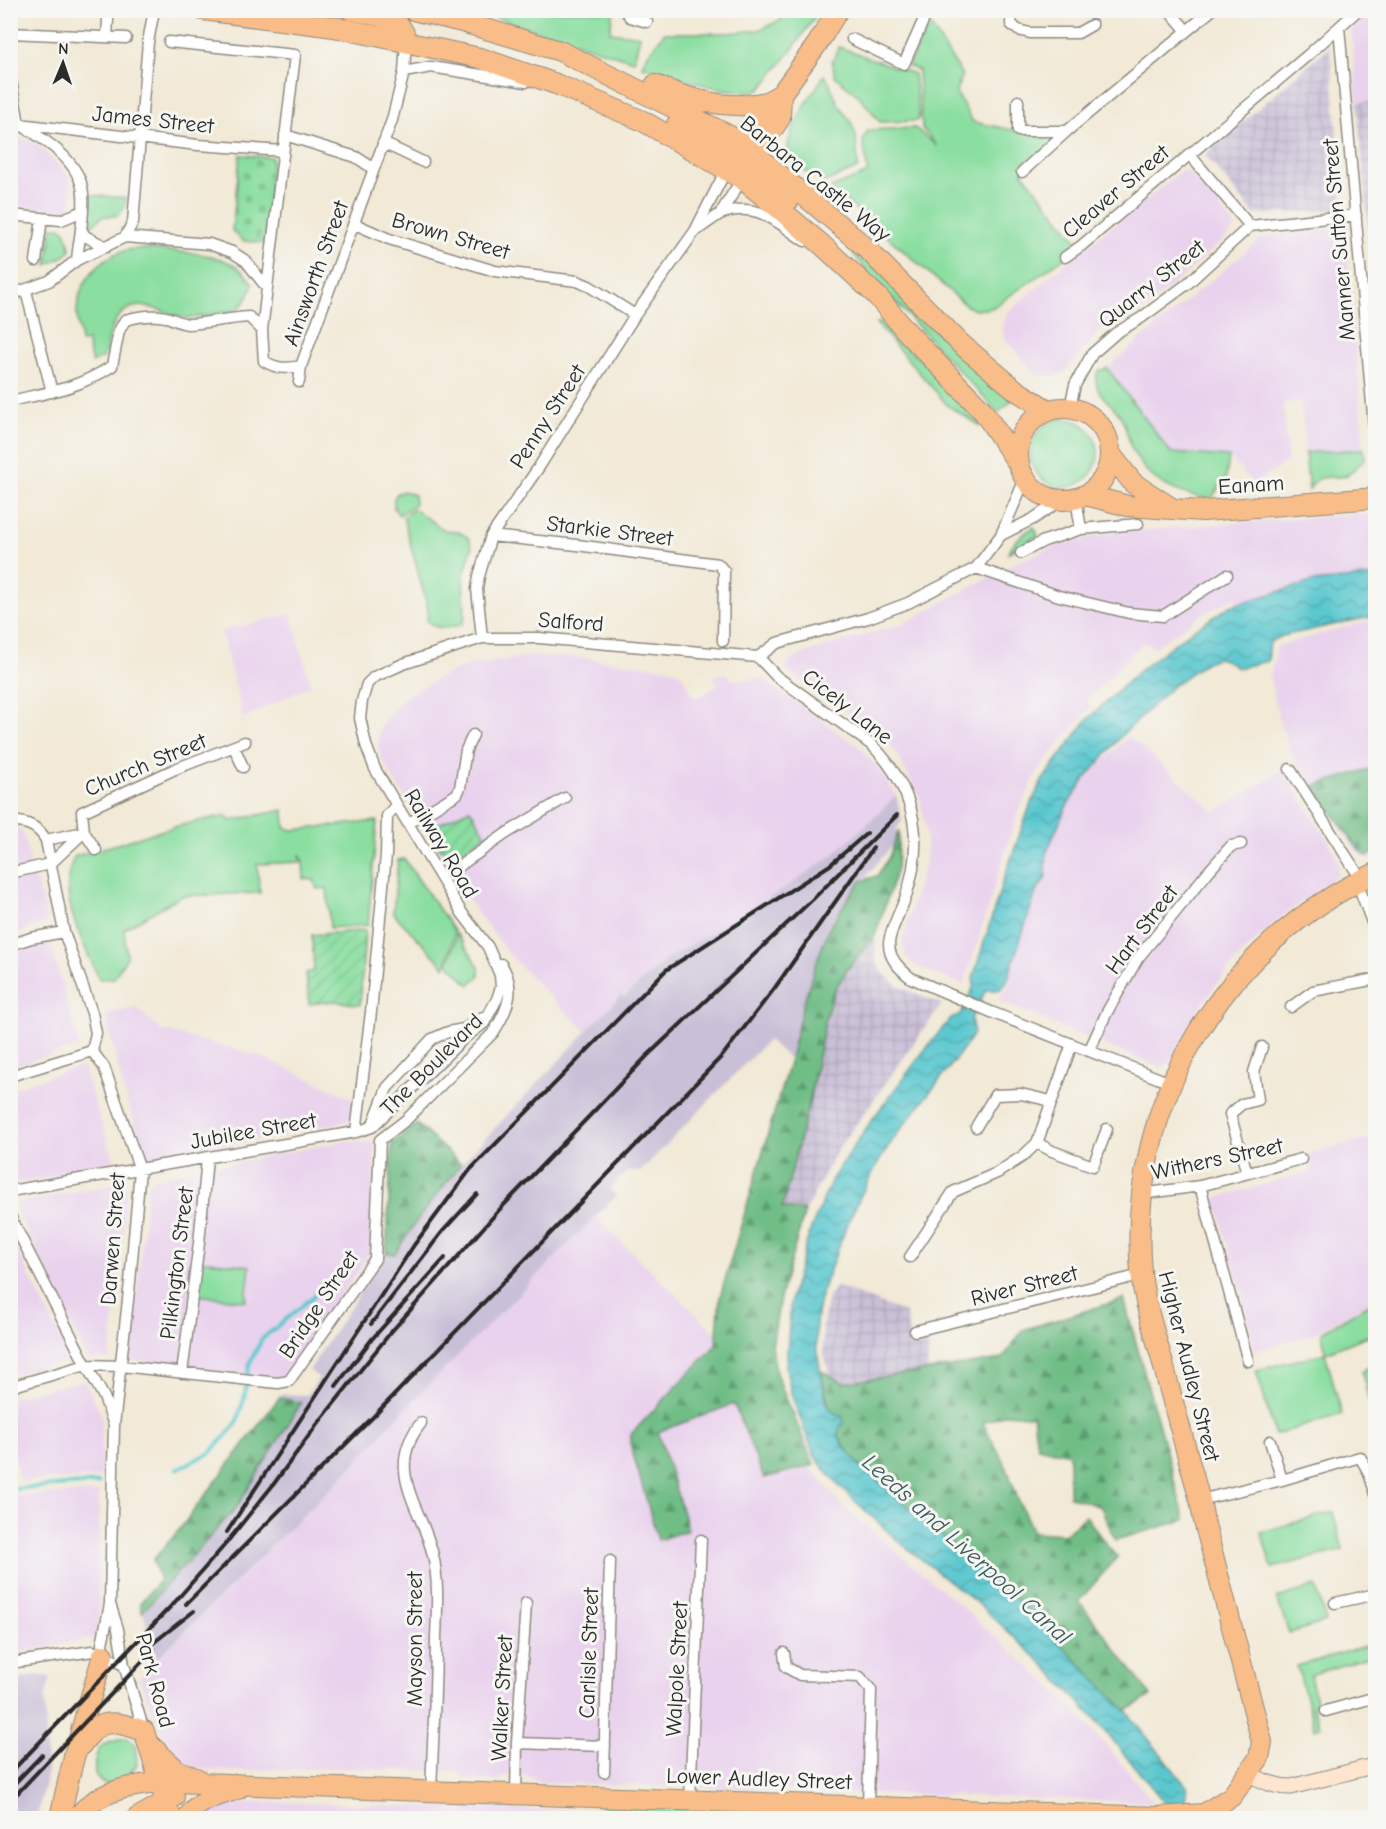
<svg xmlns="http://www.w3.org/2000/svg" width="1386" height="1829" font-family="'Comic Neue',sans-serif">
  <defs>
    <pattern id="industrial-grid" width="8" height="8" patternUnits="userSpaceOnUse" patternTransform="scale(1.5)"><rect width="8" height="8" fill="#c9bfd7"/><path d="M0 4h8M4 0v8" fill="none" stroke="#ada4b9"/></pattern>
    <pattern id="forest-firs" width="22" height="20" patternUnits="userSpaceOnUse" patternTransform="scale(1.5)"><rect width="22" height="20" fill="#6fbd86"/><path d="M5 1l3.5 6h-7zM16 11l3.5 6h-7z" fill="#5b9a6e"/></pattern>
    <pattern id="cemetery-stones" width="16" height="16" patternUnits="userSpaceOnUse" patternTransform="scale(1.5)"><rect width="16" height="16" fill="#8adea0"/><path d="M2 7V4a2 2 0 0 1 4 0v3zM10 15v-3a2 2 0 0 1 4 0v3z" fill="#77bf8a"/></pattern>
    <pattern id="garden-furrows" width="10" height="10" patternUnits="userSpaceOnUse" patternTransform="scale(1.5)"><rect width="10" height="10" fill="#8adea0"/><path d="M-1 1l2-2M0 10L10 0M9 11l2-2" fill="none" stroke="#77bf8a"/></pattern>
    <pattern id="water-waves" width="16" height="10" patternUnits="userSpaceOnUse" patternTransform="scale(1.5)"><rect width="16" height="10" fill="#5ac8cf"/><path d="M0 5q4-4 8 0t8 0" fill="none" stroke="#4ba3a8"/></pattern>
  </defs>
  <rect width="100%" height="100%" fill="#f6f6f2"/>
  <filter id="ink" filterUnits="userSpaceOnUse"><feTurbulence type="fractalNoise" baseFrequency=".0167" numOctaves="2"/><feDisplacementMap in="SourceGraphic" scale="12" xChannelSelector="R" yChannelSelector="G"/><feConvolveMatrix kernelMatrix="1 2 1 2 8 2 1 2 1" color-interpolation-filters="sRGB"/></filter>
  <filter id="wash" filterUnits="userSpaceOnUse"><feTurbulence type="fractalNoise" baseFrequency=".008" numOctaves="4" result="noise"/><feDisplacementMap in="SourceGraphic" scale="24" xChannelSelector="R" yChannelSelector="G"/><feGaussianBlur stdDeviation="1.35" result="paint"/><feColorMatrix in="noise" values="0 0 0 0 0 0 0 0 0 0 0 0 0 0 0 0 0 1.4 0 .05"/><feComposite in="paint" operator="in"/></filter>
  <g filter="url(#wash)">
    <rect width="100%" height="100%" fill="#f2e9d6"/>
    <path fill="#e9d2ed" d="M1374 11H1375V101L1357 103 1351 28Z
      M10 139H25L36 144 67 173 73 188 70 209 56 211 11 204Z
      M1183 170 1188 171 1234 224 1235 229 1148 307 1113 321 1100 330 1064 372 1051 376 1038 375 1004 338 1002 328 1007 313 1066 263Z
      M1345 228 1364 449 1305 453 1301 401 1283 403 1288 461 1254 484 1229 457 1171 453 1107 368 1263 237Z
      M1357 514 1375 516V576L1312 582 1237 604 1235 598 1203 614 1154 648 1144 642 1086 701 1091 707 1060 742 1037 773 1017 814 964 985 917 967 911 962 906 956 902 941 926 858V831L920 798 895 750 874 730 787 672V663L808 652 903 624 1017 562 1059 545 1096 536 1131 531Z
      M291 614 311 686 243 718 221 631Z
      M1375 619V859L1374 860 1364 857 1356 850 1296 764 1280 724 1270 677 1277 646Z
      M532 656 583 658 667 668 680 673 696 698 718 686 713 676 727 673 732 680 761 678 859 747 878 768 896 795 878 814 829 858 782 890 667 959 623 997 621 996 587 1031 561 1008 510 955 474 908 385 765 379 751 378 736 382 723 407 695 455 670 471 665Z
      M1129 736 1215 812 1283 770 1329 842 1339 863 1337 876 1332 880 1281 917 1244 951 1217 983 1193 1017 1171 1062 1163 1067H1159L998 1001 1011 980 1008 978 1036 892 1046 877V854L1066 807 1085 778Z
      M11 828H18L23 833 33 874 48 918 46 922 11 936Z
      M49 938 79 1046 11 1067V948Z
      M137 1008 160 1030 257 1055 356 1100 354 1120 153 1160 146 1157 124 1091 105 1014Z
      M82 1066 115 1162 112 1168 11 1183V1089Z
      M1375 1137V1298L1314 1334 1256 1351 1215 1198 1312 1172 1308 1154Z
      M345 1141 375 1143 370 1254 286 1375 278 1379 130 1360 148 1184 154 1178Z
      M122 1183 127 1189 110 1359H88L14 1204Z
      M595 1217 717 1334 716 1345 644 1420 734 1403 809 1466 847 1511 960 1605 1048 1684 1104 1743 1153 1802 540 1782 527 1776 505 1775 499 1781 470 1780 455 1771 325 1768 231 1771 202 1769 191 1766 174 1755 153 1715 139 1678 348 1471 406 1408Z
      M10 1236 71 1360 11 1375H10Z
      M84 1380 102 1416 101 1477 20 1481 11 1444V1398Z
      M99 1492 98 1637 11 1655V1496Z
      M268 1802 611 1812 613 1818H201L207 1810 216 1806Z"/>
    <path fill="url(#industrial-grid)" d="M1330 46 1343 209 1255 215 1205 155Z
      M1375 101H1376L1375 296 1357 103Z
      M875 936 876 960 881 971 897 986 942 1004 837 1151 805 1211 782 1208 809 1103 826 1016 835 989 848 968Z
      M836 1286 906 1313 909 1336 929 1335 927 1370 844 1383 830 1375 823 1352V1324L828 1297Z"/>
    <path fill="#c9bfd7" d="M896 795 902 821 897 828 896 841 848 898 828 931 803 1005 790 1059 768 1040 641 1171H628L609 1189 616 1196 406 1408 348 1471 157 1659 140 1603 160 1581 153 1560 179 1530 282 1394 307 1395 319 1378 309 1370 386 1253 395 1254 418 1219 461 1164 621 995 624 997 667 959 782 890 829 858 878 814Z
      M35 1675 51 1677 45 1697 47 1772 37 1818H11V1682Z"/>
    <path fill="#8adea0" stroke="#5a8466" stroke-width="1.5" d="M475 11H613L610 32 640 36 634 61Z
      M784 11H819L791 51 760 90C730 97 672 75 642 66L646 57 664 33H728L759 30 781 20Z
      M930 25 962 75 956 92 973 122 1018 131H1067L1022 172 1081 246 992 308 975 310 967 306 831 188 868 173 863 140 868 130 915 128 937 146 922 128 918 70 908 66Z
      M839 47 914 74 919 117 917 121 880 122 860 97 835 76 832 62Z
      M824 75 828 80 838 104 851 122 856 136 858 168 823 183C813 176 796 167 790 156 779 138 815 92 824 75Z
      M89 195 126 198 124 209 117 216H103L92 225H88Z
      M52 227H61C68 234 69 240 70 250L65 256 47 265Z
      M846 238 1012 400 998 413 868 272 842 240Z
      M151 249C176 252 210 252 232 264 241 268 247 276 253 284 245 311 235 311 209 315 202 316 193 319 186 318 166 316 141 295 121 314 110 324 108 344 104 357L92 363 87 341 81 342C80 332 76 320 77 309 79 283 98 259 123 251 131 248 142 249 151 249Z
      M876 323H882L900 342 955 390 982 427 948 406Z
      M1107 368 1171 453 1229 457 1226 478 1211 499C1176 494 1148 483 1132 449 1127 437 1127 425 1119 414 1109 400 1090 391 1098 371Z
      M1030 453a34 34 0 1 1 68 0a34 34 0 1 1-68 0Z
      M1364 449 1365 459C1359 464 1353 472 1347 475 1334 482 1319 469 1309 490L1305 453Z
      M404 491 414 495 415 504 399 515 394 508V498L398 493Z
      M414 509 446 531 459 532 469 538 472 548 463 577 465 616 462 624C451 628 437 631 427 621L428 609 403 517Z
      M1034 527 1038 535 1008 553C1014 540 1023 534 1034 527Z
      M284 810 285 828 293 830 377 821 368 925 330 928 327 888 317 889 314 880 304 879 303 861 300 854 301 862 257 864 260 893 181 896 124 929 127 957 114 978 99 979C84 943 54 894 75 856 126 843 175 823 227 816L229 821Z
      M404 859 455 932 445 967 393 913 398 860Z
      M457 934 479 967V976L469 985 448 963Z
      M199 1260 250 1266 246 1301 197 1295 195 1291Z
      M1375 1300V1333L1325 1353 1342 1414 1275 1435 1256 1370 1325 1353 1322 1332Z
      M1375 1361V1405L1370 1407 1362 1372Z
      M1333 1512 1343 1550 1272 1568 1261 1532Z
      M1316 1586 1326 1622 1289 1633 1277 1598Z
      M1375 1643V1655L1310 1675 1316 1701 1313 1706 1320 1727 1315 1729 1297 1666Z
      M127 1738 135 1744 137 1764 127 1778 109 1785 101 1782 95 1774C93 1748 102 1740 127 1738Z
      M599 1797 738 1802 736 1818H605Z"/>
    <path fill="url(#forest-firs)" stroke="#4d7458" stroke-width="1.5" d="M1375 767V853L1367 856 1358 849 1314 786Z
      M899 830 897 869 875 936 848 968 835 989 826 1016 809 1103 782 1208 805 1211 780 1298 772 1346 776 1373 814 1465 764 1478 734 1404 658 1432 688 1530 658 1540 631 1447V1434L716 1345 720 1297 790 1059 803 1005 815 966 828 931 848 898 861 881 877 876 889 857Z
      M417 1124 461 1164 418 1219 395 1254 386 1253 392 1144Z
      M1124 1299 1185 1520 1115 1540 1101 1507 1069 1496V1454L1037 1447 1033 1416 1005 1414 983 1423 1006 1466 1018 1499 1033 1532 1064 1534 1086 1516 1108 1547 1118 1556 1079 1601 1151 1696 1126 1711 1017 1600 862 1468C854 1458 843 1448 839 1436 836 1426 840 1420 830 1410L820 1370 844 1383 1002 1359 1023 1330Z
      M279 1398 301 1403 237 1507 142 1612 140 1603 160 1580 153 1560 179 1530Z"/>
    <path fill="url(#cemetery-stones)" stroke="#5a8466" stroke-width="1.5" d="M240 155 272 157 266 243 243 241 232 231Z"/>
    <path fill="url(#garden-furrows)" stroke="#5a8466" stroke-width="1.5" d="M470 809 486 835 456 855 440 849 430 828Z
      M365 930 360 1005 334 1001 309 1004 306 973 314 971 312 935Z"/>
    <path fill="url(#water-waves)" stroke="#427a7d" stroke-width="1.5" d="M1375 576V616L1282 636 1270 642 1268 661 1237 668 1225 660 1217 658 1206 662 1173 686 1121 736 1085 779 1066 807 1046 854V877L1036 892 1006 984 999 990H986L971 1019 974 1033C948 1073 915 1108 888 1147 864 1184 846 1225 831 1267 824 1285 817 1304 816 1324 815 1343 818 1360 822 1379 825 1393 825 1413 842 1416L844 1422 839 1428 838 1435 845 1448 862 1468 1017 1600 1126 1711 1188 1788 1185 1797 1194 1818H1178L1171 1806 1163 1801 1094 1718 1044 1665 982 1607 898 1541 838 1485 815 1457 792 1397 786 1368 791 1297 810 1231 832 1179 871 1121 924 1051 950 1019 960 1015 974 986 973 978 1003 881 1030 806 1042 781 1086 721 1139 671 1184 636 1230 606 1312 582Z"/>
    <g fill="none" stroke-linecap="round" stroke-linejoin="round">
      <path stroke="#5ac8cf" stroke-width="4" d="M177 1469 210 1453 236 1424 244 1399 250 1362 262 1339 338 1276
        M10 1489 99 1483"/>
    </g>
  </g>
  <g filter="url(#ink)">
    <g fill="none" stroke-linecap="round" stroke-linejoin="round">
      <g stroke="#8e8a80" stroke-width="13">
        <path id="street" d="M625 10 630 17 647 22
          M1012 10 1011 24 1018 30 1030 33H1078L1092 25
          M1169 10 1186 30
          M1339 27 1376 449
          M10 33 126 38
          M107 37 108 19
          M852 39 904 64 928 10
          M169 42 295 55 262 330 264 361C277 369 286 369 301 366
          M404 72 431 67 526 82
          M10 75 19 124C44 139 81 161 83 194 85 216 79 238 77 260
          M1018 101V131H1067
          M19 124 198 145 283 151
          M285 135 356 157 374 169
          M383 143 423 162
          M1189 154 1250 226
          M1022 172 1067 131 1212 10
          M720 214C757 200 776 222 805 241
          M10 215 61 220 83 211
          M355 224 389 239 495 271 577 281 589 286 635 315
          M81 229 85 236 106 247
          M697 230 720 214 742 179
          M125 237 133 222 148 42 154 10
          M1065 257 1081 246 1308 55 1358 10
          M36 261 42 219
          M26 291 52 392
          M10 295 49 281 77 260 125 237 209 244 232 252 246 261 267 288
          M299 382 301 366 392 120 404 72 406 41
          M10 401C50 392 77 389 112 366L119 331 125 320C139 316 152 314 166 317 174 319 181 324 189 324 209 323 228 318 249 317L262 330
          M1070 407 1075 385 1092 354 1116 333 1141 318 1186 285 1250 226 1356 215
          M1076 499 1081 529
          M1001 535 1033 519 1060 501
          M491 536 577 545 718 564 724 571 723 641
          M1021 553 1044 541 1081 529 1138 524
          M976 568 1059 596 1129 613 1163 616 1227 575
          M482 638 477 589 479 576 491 536 539 467 635 315 695 231 726 170
          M758 657 776 676 873 746C915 789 925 839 906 896 902 909 889 931 889 944 889 959 900 969 911 978L991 1012 1170 1083
          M234 747 243 767
          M1290 769 1361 879
          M10 821C27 822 38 826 46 840L64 932 92 1013 96 1033 92 1051
          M409 823 457 794 460 788 466 750 473 735
          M46 840 84 832
          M96 850 84 832 82 812 175 769 245 742
          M10 873 50 864 84 832
          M442 878 507 833 565 798
          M1357 882 1376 933
          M10 945 31 938 64 932
          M1291 1007 1313 991 1376 979
          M92 1051 104 1067 140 1170 130 1282 114 1425 110 1604 102 1644 103 1655
          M1089 1051 1107 1012 1138 958 1208 872 1231 846 1241 844
          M10 1076 92 1051
          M373 1124 387 1088 432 1039 448 1032 464 1029 483 1017
          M976 1127 995 1095 1021 1094 1051 1101
          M356 1132 371 1012 386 855 387 816 396 805
          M1037 1143 1052 1151 1093 1166 1107 1129
          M1247 1173 1230 1114 1242 1104 1258 1100 1254 1072 1262 1047
          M1200 1186 1248 1361
          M10 1191 356 1132 372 1127 464 1038 484 1023 497 999 501 987 500 975 488 947 462 913 375 769 366 745 360 718 362 701 367 684 374 677 403 664 482 638H539L758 657 777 643 868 618 908 603 976 568 1001 535 1025 479
          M1141 1194 1200 1186 1301 1159
          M10 1216 86 1365 104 1397 113 1422
          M910 1257 953 1192 997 1173 1023 1156 1037 1143 1072 1044
          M915 1331 1141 1275
          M182 1373 199 1243 207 1159
          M10 1387 86 1365 121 1366 278 1383 289 1381 375 1259 380 1140 406 1120 493 1033C508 1010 517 988 501 964
          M421 1423C383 1470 422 1508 433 1555 439 1582 437 1610 436 1637 436 1688 433 1740 431 1791
          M1270 1441 1282 1480
          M1200 1500 1282 1480 1360 1457 1368 1471 1376 1494
          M1335 1603 1376 1594
          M111 1607 118 1629 124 1665 144 1731
          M784 1653 786 1667 800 1675 860 1677 871 1690 868 1806
          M10 1663 93 1651 124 1665
          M1326 1711 1376 1697
          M517 1743 605 1746
          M604 1772 610 1561
          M516 1794 517 1743 526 1603
          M690 1800 701 1540"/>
      </g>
      <g stroke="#8e8a80" stroke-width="17">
        <path id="secondary" d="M1249 1774C1263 1781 1275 1787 1291 1787L1376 1765"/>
      </g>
      <g stroke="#8e8a80" stroke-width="22">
        <path id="highway" d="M203 10 334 27 480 58 556 84 643 121 742 179 782 211 821 244 877 296 906 331 983 411 1019 465
          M351 10C372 15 403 15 406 41
          M413 10 462 22 560 51 728 135 756 155 864 246 961 344 1017 391 1048 410
          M655 85C691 100 728 111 767 102
          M677 124C695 133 730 147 740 165
          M739 150C744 172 773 186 789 200
          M750 164 780 118 781 94
          M726 170 739 143 767 102 781 94 818 43 838 10
          M1018 454a46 46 0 1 1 92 0a46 46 0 1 1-92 0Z
          M1112 456 1133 483 1170 507
          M1086 495 1128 506 1203 511 1376 498
          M148 1743 177 1770 198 1779
          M74 1754C100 1720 103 1717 144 1731L171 1818
          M60 1818C71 1763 87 1710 103 1655
          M77 1818C98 1788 138 1784 173 1782L1157 1817 1204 1814 1232 1796 1259 1758 1262 1742 1204 1521 1200 1500C1187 1453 1174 1407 1162 1360 1154 1331 1144 1302 1141 1272 1126 1105 1223 943 1376 873
          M137 1818 174 1797
          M188 1818C195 1800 221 1795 238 1789"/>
      </g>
      <use href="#street" stroke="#fff" stroke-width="10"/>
      <use href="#secondary" stroke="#fde5d0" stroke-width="15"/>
      <use href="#highway" stroke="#f9bd89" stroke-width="20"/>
      <path stroke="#2b2b2b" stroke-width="4" d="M371 1324 443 1231 477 1194
        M336 1386 372 1339 445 1258
        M227 1532 414 1245 470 1170 666 970 830 865 867 833
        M186 1604 372 1418 723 1055 774 989 873 848
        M143 1651 194 1611
        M10 1773 174 1603 223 1547 273 1485 316 1426 391 1332 500 1209 647 1056 813 899 897 815
        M10 1788 42 1755
        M10 1801 154 1649"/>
    </g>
  </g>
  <g text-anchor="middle" stroke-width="6" stroke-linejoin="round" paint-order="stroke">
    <g font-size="22" fill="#2b2b2b" stroke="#f6f6f2">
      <text transform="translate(153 119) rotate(6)" y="8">James Street</text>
      <text transform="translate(816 178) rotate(39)" y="8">Barbara Castle Way</text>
      <text transform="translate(1115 191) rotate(-40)" y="8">Cleaver Street</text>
      <text transform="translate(451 235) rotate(16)" y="8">Brown Street</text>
      <text transform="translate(1338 240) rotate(-95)" y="8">Manner Sutton Street</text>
      <text transform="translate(315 273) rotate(-70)" y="8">Ainsworth Street</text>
      <text transform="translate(1151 283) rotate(-38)" y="8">Quarry Street</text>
      <text transform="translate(547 416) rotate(-57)" y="8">Penny Street</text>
      <text transform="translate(1251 484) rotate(-4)" y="8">Eanam</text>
      <text transform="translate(610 530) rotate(7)" y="8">Starkie Street</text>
      <text transform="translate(571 621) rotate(4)" y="8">Salford</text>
      <text transform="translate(848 706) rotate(38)" y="8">Cicely Lane</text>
      <text transform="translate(145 764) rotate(-23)" y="8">Church Street</text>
      <text transform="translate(442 843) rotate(59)" y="8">Railway Road</text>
      <text transform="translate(1141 929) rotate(-53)" y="8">Hart Street</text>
      <text transform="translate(431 1064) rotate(-45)" y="8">The Boulevard</text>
      <text transform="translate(253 1130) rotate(-10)" y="8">Jubilee Street</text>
      <text transform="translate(1217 1158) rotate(-12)" y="8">Withers Street</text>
      <text transform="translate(112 1239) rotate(-86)" y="8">Darwen Street</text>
      <text transform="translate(176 1263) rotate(-83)" y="8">Pilkington Street</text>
      <text transform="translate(1024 1285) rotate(-14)" y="8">River Street</text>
      <text transform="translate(318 1304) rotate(-56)" y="8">Bridge Street</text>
      <text transform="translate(1190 1366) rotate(76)" y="8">Higher Audley Street</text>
      <text transform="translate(414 1639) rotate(-90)" y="8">Mayson Street</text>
      <text transform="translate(588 1653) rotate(-88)" y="8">Carlisle Street</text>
      <text transform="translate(676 1669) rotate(-87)" y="8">Walpole Street</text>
      <text transform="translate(156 1680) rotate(75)" y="8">Park Road</text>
      <text transform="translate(501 1698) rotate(-87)" y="8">Walker Street</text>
      <text transform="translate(759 1778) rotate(2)" y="8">Lower Audley Street</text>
    </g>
    <g font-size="24" font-style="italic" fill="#395a5c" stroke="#f6f6f2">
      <text transform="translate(967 1549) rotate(42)" y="8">Leeds and Liverpool Canal</text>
    </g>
  </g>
  <rect width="1386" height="1829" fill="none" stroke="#f6f6f2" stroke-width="36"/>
  <g transform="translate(63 63) rotate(2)" stroke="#f6f6f2" stroke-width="4.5" paint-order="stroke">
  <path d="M0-4.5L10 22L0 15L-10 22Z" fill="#2b2b2b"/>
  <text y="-9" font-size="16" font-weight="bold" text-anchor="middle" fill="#2b2b2b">N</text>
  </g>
</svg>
